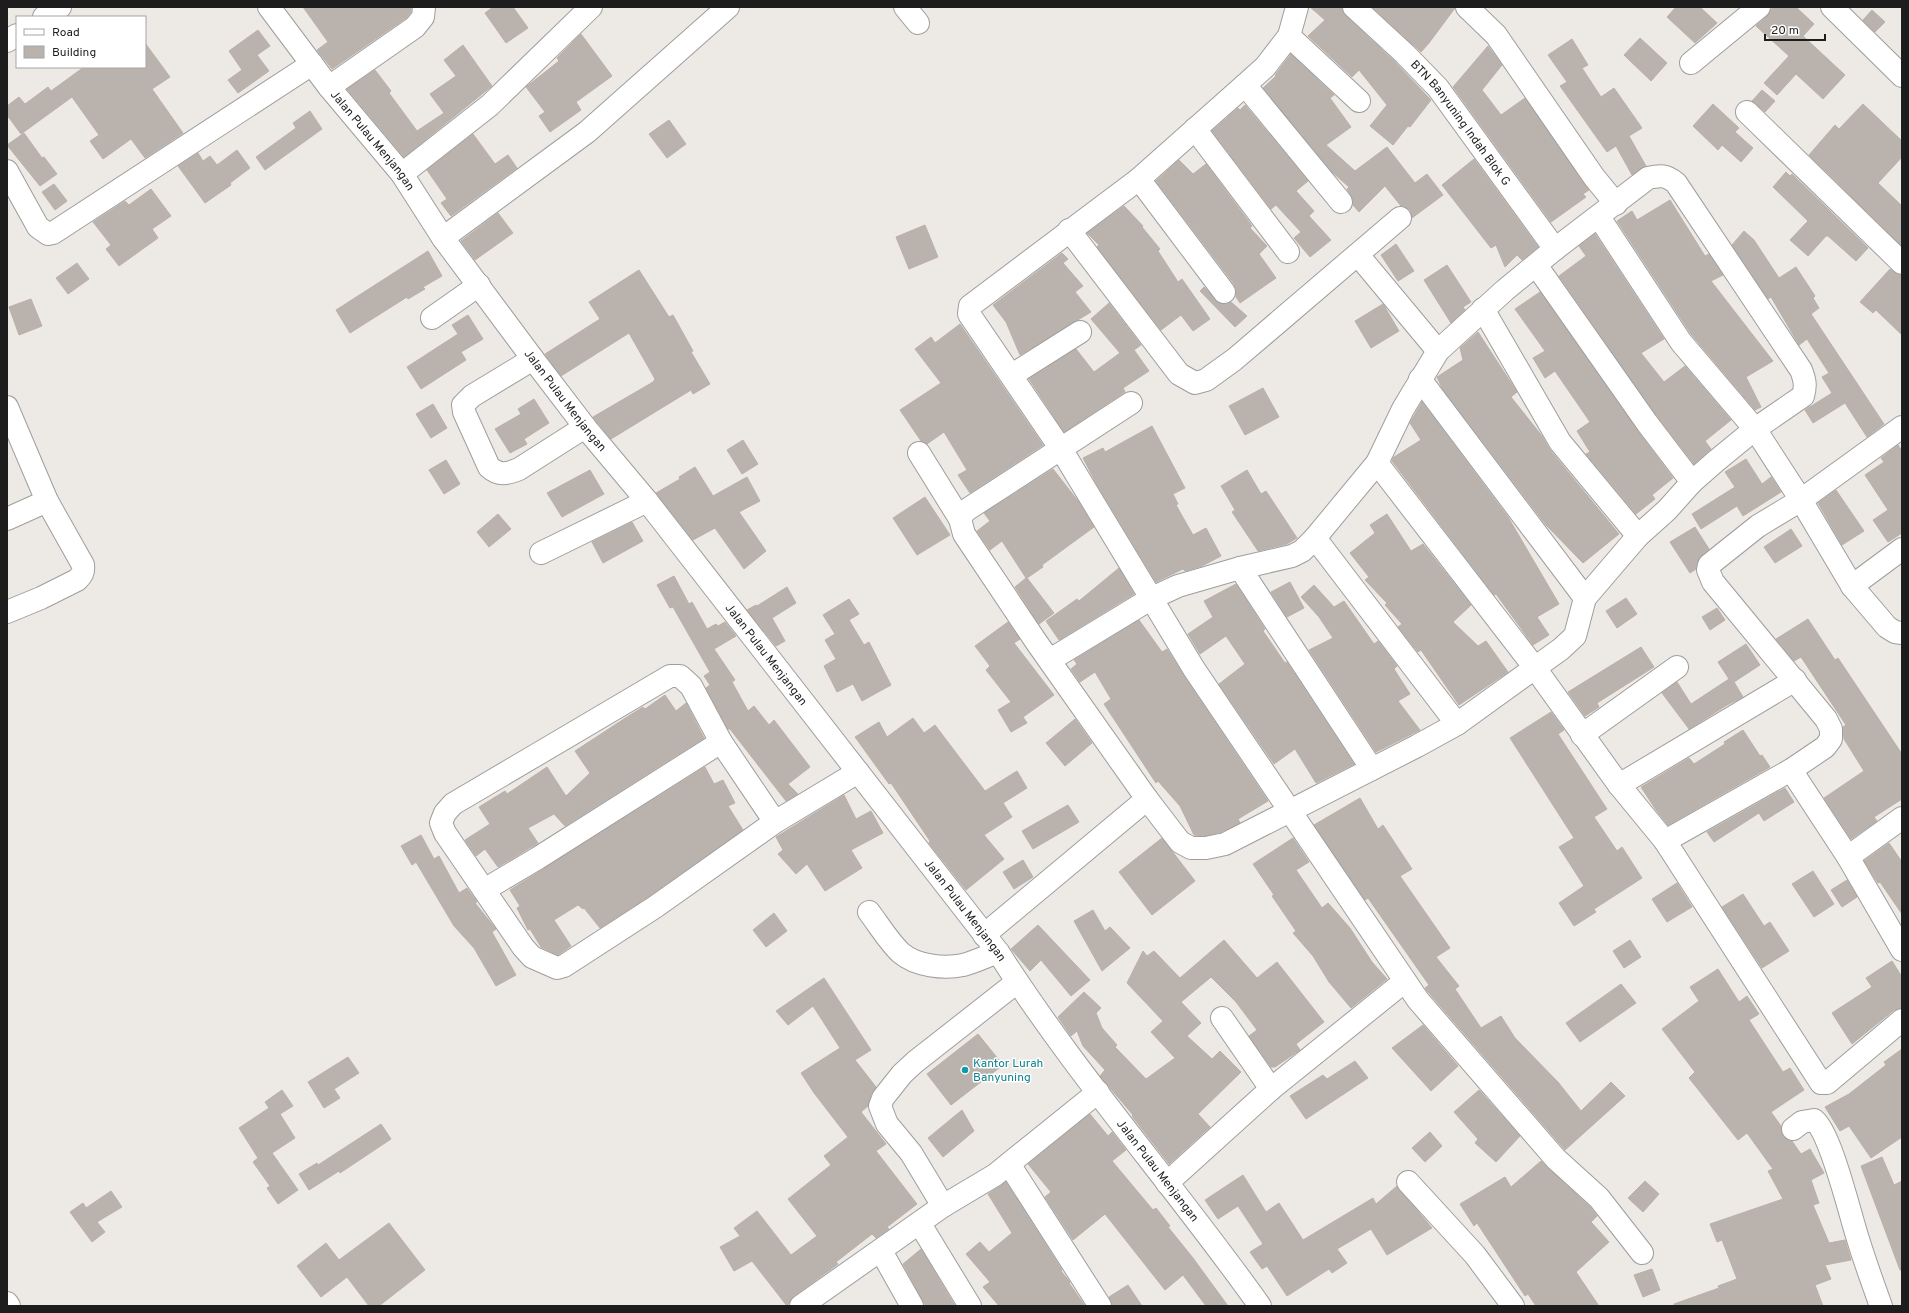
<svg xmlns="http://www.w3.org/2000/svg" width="1909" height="1313" font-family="Overpass,sans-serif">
  <rect width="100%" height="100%" fill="#ede9e4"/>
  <path fill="#bab2ad" stroke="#bdb0a8" d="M303 7H411V12L406 18 332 69 317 50 328 42Z
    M493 7H513L528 28 506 43 485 13Z
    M1310 7H1342L1346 16 1396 63 1431 100 1410 127 1408 126 1393 145 1370 126 1387 105 1359 70 1352 77 1308 36 1325 20Z
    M1372 7H1455V8L1429 43 1421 52Z
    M1676 7H1700L1717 23 1695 43 1667 17Z
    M1773 7H1796L1814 24 1803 36 1845 75 1823 99 1796 74 1777 95 1764 83 1789 56 1756 26 1767 16Z
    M1872 10 1885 22 1875 32 1863 20Z
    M258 30 270 46 257 55 269 71 238 93 228 80 242 70 229 51Z
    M581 34 612 76 576 102 581 110 550 132 539 116 545 112 526 87 559 61 557 58Z
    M1640 38 1667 63 1651 81 1624 55Z
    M1572 39 1588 65 1582 68 1601 97 1614 88 1642 128 1629 136 1646 166 1632 175 1616 146 1607 152 1560 86 1567 82 1548 55Z
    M145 43 170 77 152 89 183 133 145 158 131 139 103 159 90 141 99 135 72 97 21 134 7 115V106L19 97 25 104 48 87 51 91 84 67H145Z
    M463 45 492 86 404 157 347 89 375 70 391 91 389 93 417 131 444 113 430 94 456 76 444 60Z
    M1488 46 1502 65 1482 90 1501 115 1525 98 1589 190 1583 194 1586 197 1551 222 1453 87Z
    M1291 54 1334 95 1330 98 1351 127 1326 145 1355 171 1387 147 1415 183 1427 174 1443 195 1412 218 1410 210 1401 206 1385 186 1359 212 1353 205V200L1347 189 1349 187 1332 172 1263 88 1276 76 1275 75Z
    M1762 90 1775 101 1765 112 1752 101Z
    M1713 104 1739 128 1735 132 1753 148 1741 162 1722 145 1718 150 1693 126Z
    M1863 104 1902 141V157L1878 183 1902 206V246L1809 155 1835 125 1839 129Z
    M1245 105 1308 181 1296 191 1314 211 1309 216 1331 240 1310 257 1294 238 1301 232 1276 205 1271 209 1212 131 1238 108 1240 110Z
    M310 111 322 129 265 170 256 157 296 128 293 123Z
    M669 120 686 144 667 158 649 134Z
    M24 133 42 158 44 157 57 174 40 186 7 145Z
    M473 134 495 164 508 155 517 168 451 216 441 203 447 199 427 170Z
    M237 150 250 168 230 183 231 185 205 203 178 166 198 153 203 161 210 156 217 165Z
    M1474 159 1538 247 1522 260 1517 255 1505 267 1496 245 1491 248 1442 185Z
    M1179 160 1193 174 1206 164 1252 226 1250 228 1267 246 1259 254 1276 278 1240 303 1236 297V290L1234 284 1156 181Z
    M1786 172 1790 176 1792 174 1868 248 1856 261 1828 236H1826L1808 256 1790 240 1808 221 1773 187Z
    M54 184 67 201 55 210 42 192Z
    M151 189 171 216 152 229 158 238 119 266 106 249 111 245 93 222 125 201 129 205Z
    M1670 200 1705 256 1709 254 1723 275 1711 281 1773 361 1746 377 1761 407 1755 410 1691 334 1617 221 1632 211 1637 220Z
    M1124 206 1143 226 1142 227 1160 249 1158 251 1178 282 1182 279 1210 319 1193 331 1181 315 1161 330 1097 247 1099 245 1087 233Z
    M498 213 513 233 475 260 461 241Z
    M925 225 938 257 909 269 896 237Z
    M1744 231 1754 240 1779 278 1796 267 1815 296 1813 298 1819 308 1811 314 1884 424 1867 437 1845 403 1813 423 1805 410 1832 393 1822 377 1829 373 1807 339 1799 345 1771 297 1768 299 1732 245Z
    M1595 234 1664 339 1641 353 1664 382 1685 366 1731 420 1705 441 1711 449 1694 464 1657 416 1559 276 1586 256 1579 246Z
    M1396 244 1414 271 1398 281 1381 255Z
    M428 251 442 276 423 287 425 289 408 299 407 297 350 333 336 310Z
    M1062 253 1068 259 1063 263 1083 286 1075 292 1091 312 1020 355 1006 322 993 305Z
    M77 263 89 279 68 294 56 278Z
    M1447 265 1471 302 1463 307 1465 310 1451 323 1424 280Z
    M1890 269 1899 275H1902V335L1876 310 1873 313 1860 302Z
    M639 270 669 317 673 315 693 351 691 352 710 384 693 394 691 390 611 439 593 417 653 382 655 379 629 333 561 376 545 354 600 319 589 302Z
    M1204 287 1219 303 1225 304 1231 302 1247 316 1235 327 1200 291Z
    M1540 292 1637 430 1673 478 1652 495 1655 499 1636 514 1586 454 1590 452 1577 431 1590 422 1555 371 1545 378 1533 358 1545 351 1515 309Z
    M31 299 42 326 19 335 9 307Z
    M1109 303 1141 345 1134 350 1149 371 1123 388 1125 392 1064 432 1029 379 1076 349 1094 372 1120 353 1091 319Z
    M1383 304 1399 331 1371 348 1355 321Z
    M468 315 483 339 461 352 466 360 421 389 407 367 458 334 452 325Z
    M960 324 1043 445 970 493 958 475 967 470 944 432 927 444 921 441 900 410 941 383 915 349 931 337 935 343Z
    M1478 332 1517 392 1511 397 1542 436 1550 450 1619 534 1583 563 1546 525 1442 388 1437 377 1463 360 1460 348Z
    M1263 388 1279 417 1245 435 1229 406Z
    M534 399 549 423 524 439 527 444 510 453 495 429 521 414 518 409Z
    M1422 402 1508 517 1559 604 1537 617 1549 635 1533 645 1496 594 1494 595 1392 461 1394 457 1421 440 1410 423Z
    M433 404 447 428 431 438 416 414Z
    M1152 426 1185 488 1173 494 1178 504 1176 505 1193 535 1206 528 1221 556 1202 566 1185 571 1183 569 1156 582 1096 483 1083 458 1103 448 1105 452Z
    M743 440 758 464 742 474 727 450Z
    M1898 445 1902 451V533L1888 542 1873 520 1888 510 1865 475 1884 462 1881 458Z
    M1746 459 1762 484 1771 477 1781 492 1743 516 1737 506 1701 529 1692 514 1735 487 1725 472Z
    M446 460 460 484 444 494 429 470Z
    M695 467 713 496 747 477 760 501 739 512 766 551 744 569 715 528 693 540 656 493 680 479 679 477Z
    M1053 469 1078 501 1094 527 1042 565 1043 567 1027 578 1054 613 1039 624 1015 587 1026 578 1002 541 990 550 977 531 990 521 984 513Z
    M590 470 604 494 562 517 547 493Z
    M1247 470 1261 494 1266 491 1297 538 1287 544 1258 551 1232 512 1235 510 1221 486Z
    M1836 490 1864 531 1842 545 1818 503Z
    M925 497 950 535 917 555 893 518Z
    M498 514 511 529 489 547 477 532Z
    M1387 514 1411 551 1423 544 1471 605 1453 622 1478 646 1486 641 1508 672 1459 705 1421 650 1418 652 1398 627 1402 624 1385 605 1387 603 1365 580 1369 577 1350 553 1375 533 1370 525Z
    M632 522 643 541 603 563 592 542Z
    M1695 527 1709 549 1701 556 1697 563 1696 569 1690 573 1670 542Z
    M1791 529 1802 546 1775 563 1764 547Z
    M1119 568 1134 594 1059 640 1046 621 1077 599 1079 601Z
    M674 576 689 604 692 602 707 629 716 624 718 626 725 622 736 636 714 649 735 680 732 682 748 711 754 706 769 725 774 720 810 767 788 784 798 794 786 801 730 729H728L706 688 710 685 704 676 710 672 673 607 670 608 657 585Z
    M1290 582 1304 608 1287 617 1271 592Z
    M1236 584 1265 629 1263 631 1285 663 1287 662 1354 764 1316 783 1295 749 1274 764 1219 684 1245 664 1226 636 1200 654 1188 634 1213 617 1204 601Z
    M1314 585 1334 607 1344 601 1374 644 1378 641 1397 666 1394 669 1410 694 1398 701 1420 730 1376 752 1309 650 1333 638 1319 617 1301 597Z
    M787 587 796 603 772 618 785 641 776 646 747 610 756 605 757 606Z
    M1626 598 1637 614 1617 628 1606 611Z
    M849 599 859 614 849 620 864 645 869 642 891 685 862 701 853 684 837 692 824 666 836 659 825 640 835 634 823 615Z
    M1717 608 1725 620 1710 630 1702 617Z
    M1808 619 1835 660 1838 658 1902 754V799L1874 817 1877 821 1851 839 1824 798 1864 771 1844 739 1843 727 1846 725 1801 657 1794 661 1776 639Z
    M1139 620 1162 652 1167 649 1184 676 1268 801 1238 819 1240 823 1221 832 1205 836 1194 835 1180 806 1158 781 1156 783 1104 704 1111 699 1095 672 1080 682 1071 669 1077 664 1074 660Z
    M1008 622 1020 639 1014 643 1054 695 1023 717 1027 723 1011 732 998 710 1011 702 986 670 990 666 975 646Z
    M1746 644 1760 665 1734 682 1743 697 1727 705 1689 729 1662 693 1677 682 1691 704 1729 679 1718 662Z
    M1641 647 1654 667 1597 703 1599 707 1585 716 1568 692Z
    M665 695 676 711 686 703 704 738 565 826 554 814 528 828 538 843 498 867 485 849 476 856 465 840 490 824 479 807 505 791 507 794 547 767 566 796 590 773 575 751 627 717 643 707 645 709Z
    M1551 712 1564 730 1558 734 1607 809 1594 817 1617 851 1622 847 1642 878 1594 909 1596 912 1574 926 1559 903 1584 886 1559 847 1574 838 1510 738Z
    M913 718 924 733 935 725 985 791 1017 771 1027 788 1003 803 1012 817 984 835 1004 859 966 890 929 843 930 841 891 783 889 784 855 737 879 722 887 737Z
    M1075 719 1092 743 1065 766 1046 743Z
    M1743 730 1760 756 1762 755 1770 767 1668 825 1656 810 1641 787 1689 758 1694 764 1725 744 1724 742Z
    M705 767 714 784 723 780 735 803 728 806 743 830 648 897 600 928 584 908 583 909 578 905 554 920 571 946 558 955 541 947 530 929 528 930 517 908 520 906 510 890Z
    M1785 788 1794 802 1764 821 1759 813 1714 842 1707 832Z
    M844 795 856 819 871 811 883 833 851 850 862 868 825 891 807 864 796 874 778 854 783 850 776 837Z
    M1360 798 1378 829 1383 825 1412 869 1400 876 1450 948 1436 957 1459 986 1455 989 1481 1028 1501 1016 1515 1038 1558 1082 1581 1111 1611 1082 1625 1096 1565 1150 1428 992 1425 988 1429 985 1368 898 1365 900 1314 825Z
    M1068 805 1079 822 1033 849 1022 831Z
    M421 835 434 859 439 856 459 893 467 888 477 902 475 903 496 929 492 932 516 975 496 986 474 948 454 926 416 862 412 865 401 846Z
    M1162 838 1195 881 1152 915 1119 872Z
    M1293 838 1309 862 1296 870 1322 908 1328 903 1350 928 1372 962 1387 979 1351 1008 1329 982 1313 956 1293 933 1296 931 1272 896 1274 895 1253 864Z
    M1889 843 1902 862V914L1880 882 1878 883 1864 861Z
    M1023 860 1033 877 1014 889 1003 872Z
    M1813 871 1834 904 1814 917 1792 884Z
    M1847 880 1857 897 1842 907 1831 890Z
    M1677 883 1692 907 1667 922 1652 899Z
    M1743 894 1764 926 1770 922 1789 951 1762 968 1722 907Z
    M1093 910 1105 931 1110 927 1130 948 1102 971 1074 921Z
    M774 913 787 931 766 947 753 930Z
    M1038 925 1090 980 1071 996 1041 960 1030 971 1011 949Z
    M1224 940 1257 978 1277 962 1324 1022 1296 1044 1300 1050 1275 1067H1271L1249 1036 1257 1030 1236 1002 1211 977 1181 1002 1201 1023 1187 1036 1212 1059 1220 1051 1241 1072 1198 1114 1210 1127 1169 1164 1132 1116 1133 1115 1100 1076 1105 1070 1083 1046 1077 1031 1071 1036 1058 1017 1084 992 1101 1008 1096 1013 1102 1028 1117 1045 1115 1047 1146 1079 1175 1058 1151 1032 1163 1021 1127 983 1143 951 1147 956 1154 951 1180 978Z
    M1630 940 1641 957 1624 968 1613 951Z
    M1892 961 1902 977V1008L1894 1010 1852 1044 1832 1013 1872 987 1866 978Z
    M1718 969 1739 1002 1747 996 1759 1014 1749 1020 1783 1072 1790 1068 1804 1090 1771 1112 1781 1126 1783 1136 1792 1141 1801 1154 1810 1149 1824 1173 1811 1180 1819 1203 1813 1205 1829 1243 1845 1240 1849 1253 1851 1260 1825 1265 1831 1279 1815 1285 1823 1306H1674V1304L1719 1288 1718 1286 1737 1279 1722 1240 1717 1242 1710 1224 1783 1199 1768 1171 1773 1169 1747 1133 1738 1140 1689 1078 1695 1072 1662 1029 1699 1001 1690 987Z
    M824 978 871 1050 855 1060 876 1087 871 1094 868 1106 861 1112 886 1144 876 1151 917 1204 887 1227 889 1229 876 1238 872 1234 836 1262 838 1264 794 1296 787 1306 752 1261 734 1271 720 1247 740 1236 734 1228 757 1211 791 1255 817 1236 788 1199 831 1165 824 1156 848 1137 814 1093 801 1073 840 1048 813 1006 788 1025 776 1011Z
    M1621 984 1636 1003 1580 1042 1566 1023Z
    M1423 1025 1458 1066 1431 1091 1392 1048Z
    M978 1034 1003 1065 951 1105 927 1074Z
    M1902 1049V1137L1871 1158 1849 1126 1840 1131 1825 1107 1849 1094 1886 1065 1884 1062Z
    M348 1057 359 1073 334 1089 340 1098 324 1108 308 1082Z
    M1355 1061 1368 1078 1306 1119 1290 1096 1323 1075 1327 1079Z
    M282 1090 293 1106 280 1114 295 1138 272 1153 298 1190 278 1204 267 1188 270 1186 253 1162 258 1158 239 1128 269 1108 265 1102Z
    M1479 1090 1520 1136 1496 1162 1475 1143 1478 1139 1454 1112Z
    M962 1110 974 1131 943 1157 928 1138Z
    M1090 1114 1108 1136 1112 1132 1126 1150 1112 1161 1153 1210 1156 1208 1170 1226 1168 1227 1193 1258 1228 1306H1206L1183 1275 1165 1290 1105 1214 1073 1240 1045 1197 1051 1192 1028 1164Z
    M381 1124 391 1139 340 1173 339 1171 309 1190 299 1174 317 1163 318 1165Z
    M1430 1132 1442 1146 1425 1162 1412 1148Z
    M1882 1157 1894 1185 1902 1181V1270H1900L1861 1166Z
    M1541 1161 1590 1207 1597 1216 1591 1222 1609 1242 1576 1272 1599 1306H1536L1528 1294 1525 1296 1477 1223 1474 1226 1460 1204 1505 1177 1511 1187Z
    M1243 1175 1266 1212 1279 1203 1303 1240 1373 1198 1376 1204 1397 1186 1432 1228 1387 1255 1371 1229 1337 1249 1347 1263 1332 1273 1329 1269 1287 1296 1267 1266 1262 1269 1250 1252 1263 1244 1238 1206 1218 1219 1205 1200Z
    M1645 1181 1659 1194 1643 1212 1628 1198Z
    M1006 1182 1062 1270 1061 1271 1070 1282 1069 1283 1085 1306H999L983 1287 990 1282 966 1254 980 1242 989 1252 1012 1233 988 1194Z
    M111 1191 122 1207 97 1222 105 1232 92 1242 70 1212 83 1203 86 1208Z
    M389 1223 425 1270 379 1306H369L347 1277 321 1297 297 1266 326 1243 339 1260Z
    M921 1249 955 1306H926L924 1303 903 1264Z
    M1652 1269 1660 1290 1643 1297 1634 1275Z
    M1128 1285 1142 1306H1112L1109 1297Z"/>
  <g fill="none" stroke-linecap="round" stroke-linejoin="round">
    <g stroke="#9e9e9e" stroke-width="24">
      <g id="minor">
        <path id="s1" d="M269 7 329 87 402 174 443 238 533 359 585 427 647 501 998 952C1077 1076 1175 1186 1260 1306"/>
        <path d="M905 7 918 23"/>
        <path d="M1297 7 1289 36 1265 67 1245 85 1139 179 970 306 969 314 1061 449 1194 669 1418 1000 1556 1159 1599 1198 1642 1253"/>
        <path id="s2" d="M1354 7 1405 54 1438 88 1555 249"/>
        <path d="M1467 7 1496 35 1594 177 1616 204"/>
        <path d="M1832 7 1902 76"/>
        <path d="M44 17 60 7"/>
        <path d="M1289 36 1359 101"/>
        <path d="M7 41 17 35"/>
        <path d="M1691 63 1759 7"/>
        <path d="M1245 85 1341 202"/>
        <path d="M329 87 415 27 423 17 424 7"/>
        <path d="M1747 112 1902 263"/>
        <path d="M1195 129 1288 252"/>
        <path d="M7 171 38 227 48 234 53 233 312 64"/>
        <path d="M402 174 490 105 591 7"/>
        <path d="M1139 179 1224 292"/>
        <path d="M1599 217 1681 342 1755 429 1801 500 1852 586 1887 627 1895 632 1902 633"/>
        <path d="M1069 230 1179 374 1195 383 1206 380 1235 359 1400 218"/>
        <path d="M443 238 587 132 728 7"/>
        <path d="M1358 255 1438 351"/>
        <path d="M1536 265 1647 423 1692 482"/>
        <path d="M1483 309 1560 442 1638 536"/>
        <path d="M432 318 479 285"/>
        <path d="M533 359 472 396 463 405 464 412 489 467C499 476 507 474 519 469L585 427"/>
        <path d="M1012 375 1080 332"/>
        <path d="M1420 379 1585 598"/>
        <path d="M7 407 47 501 83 565C84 572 82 575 77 580L41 598 7 612"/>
        <path d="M919 453 960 519 964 534 1037 643 1147 799 1180 842 1191 848H1206L1225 844 1417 746 1457 724 1561 649 1575 636 1585 598 1638 536 1667 510 1692 482 1716 461 1755 429 1803 396C1806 386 1805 380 1801 370L1676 183C1666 175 1661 175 1648 178L1555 249 1505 290 1438 351 1403 409 1377 463 1315 538 1302 551 1292 556 1240 568 1178 586 1152 598 1050 660"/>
        <path d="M1377 463 1535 668 1619 785"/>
        <path d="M7 519 47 501"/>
        <path d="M960 519 965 511 1131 403"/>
        <path d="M1315 538 1457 724"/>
        <path d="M541 553 647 501"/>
        <path d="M1240 568 1372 769"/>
        <path d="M1852 586 1902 549"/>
        <path d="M1795 680 1619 785 1665 841 1821 1083H1827L1902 1020"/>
        <path d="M1582 735 1677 667"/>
        <path d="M1791 770 1848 857 1902 950"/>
        <path d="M775 822 721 742 691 686 680 676H670L453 804 445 813 441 823 445 833 523 947 532 957 557 968 564 966 655 907 775 822 858 772"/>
        <path d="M1665 841 1791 770 1825 747 1831 739V729L1826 719 1713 582 1708 570 1709 565 1758 526 1801 500 1902 427"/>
        <path d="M1848 857 1902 818"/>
        <path d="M484 890 538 858 721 742"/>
        <path d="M869 912C879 925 889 942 901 953 916 966 944 969 963 965 975 962 987 956 998 952"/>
        <path d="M984 935 1147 799"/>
        <path d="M1222 1018 1271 1089"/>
        <path d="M1793 1129 1802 1122 1814 1120C1831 1133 1850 1215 1858 1239 1865 1262 1873 1284 1881 1306"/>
        <path d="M1009 1164 1100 1306"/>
        <path d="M1408 1182 1475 1255 1513 1306"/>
        <path d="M1167 1183 1271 1089 1405 981"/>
        <path d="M943 1206 911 1153 887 1124 880 1106 883 1098 902 1074 915 1062 1017 982"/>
        <path d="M920 1224 970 1306"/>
        <path d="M881 1251 912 1306"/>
        <path d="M7 1303 9 1306"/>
        <path d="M801 1306 943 1206 995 1175 1098 1092"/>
      </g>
    </g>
    <use href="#minor" stroke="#fff" stroke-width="22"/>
  </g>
  <circle fill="#0f9aa8" stroke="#fff" stroke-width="1.5" cx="965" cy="1070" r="4"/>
  <g text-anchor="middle" stroke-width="3" stroke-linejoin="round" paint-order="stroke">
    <g font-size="12" fill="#1d1d1d" stroke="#fff">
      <text dy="4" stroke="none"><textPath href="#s2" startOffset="158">BTN Banyuning Indah Blok G</textPath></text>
      <text dy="4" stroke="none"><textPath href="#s1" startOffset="169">Jalan Pulau Menjangan</textPath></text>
      <text dy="4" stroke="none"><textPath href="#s1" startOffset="493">Jalan Pulau Menjangan</textPath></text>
      <text dy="4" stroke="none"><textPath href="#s1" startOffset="817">Jalan Pulau Menjangan</textPath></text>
      <text dy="4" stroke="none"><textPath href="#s1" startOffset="1141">Jalan Pulau Menjangan</textPath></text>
      <text dy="4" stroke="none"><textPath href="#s1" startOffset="1465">Jalan Pulau Menjangan</textPath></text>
    </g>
    <g font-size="12" fill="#0d838f" stroke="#fff" text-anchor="start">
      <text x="973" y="1067">Kantor Lurah<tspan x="973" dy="14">Banyuning</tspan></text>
    </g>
  </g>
  <rect width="1909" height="1313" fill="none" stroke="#1d1d1d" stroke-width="16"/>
  <rect x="16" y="16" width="130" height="52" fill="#ffffff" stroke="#a5a5a5"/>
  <rect x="24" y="29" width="20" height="6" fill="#ffffff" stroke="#a5a5a5"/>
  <text x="52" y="36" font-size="12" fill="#1d1d1d">Road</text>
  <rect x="24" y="46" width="20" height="12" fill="#bab2ad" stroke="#a5a5a5"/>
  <text x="52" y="56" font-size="12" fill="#1d1d1d">Building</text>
  <path d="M1765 34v6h60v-6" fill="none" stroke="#1d1d1d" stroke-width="2"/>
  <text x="1771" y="34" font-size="12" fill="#1d1d1d" stroke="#ffffff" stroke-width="3" paint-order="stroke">20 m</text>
</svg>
